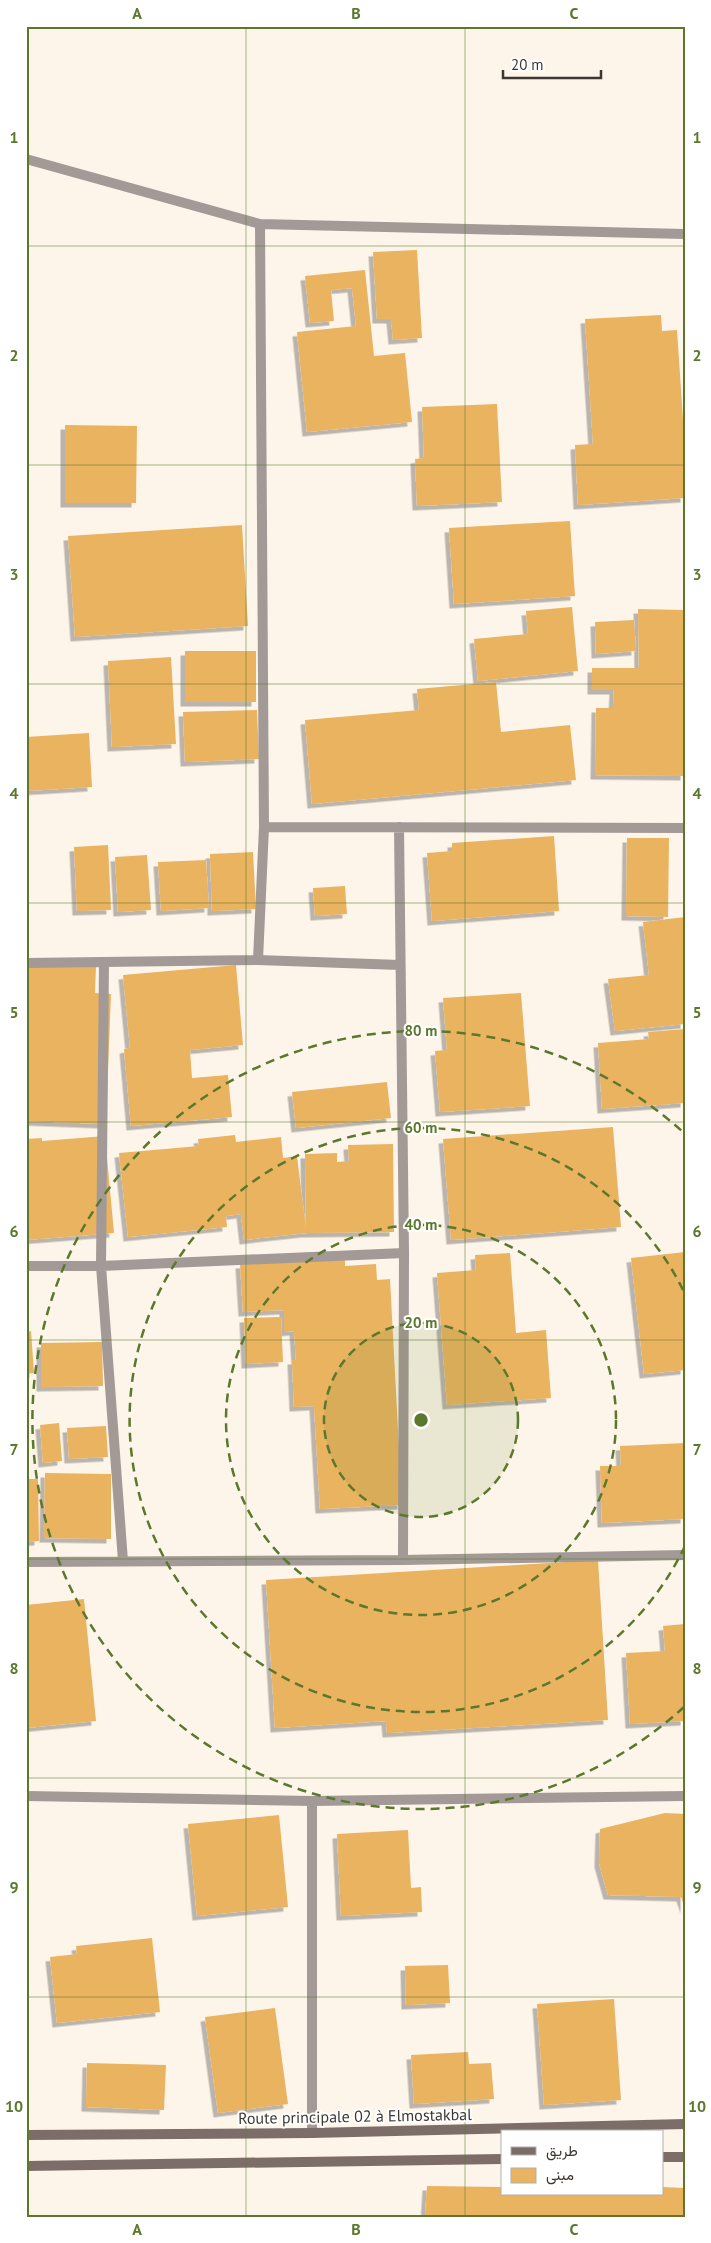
<svg xmlns="http://www.w3.org/2000/svg" width="711" height="2243" font-family="'PT Sans',Vazirmatn,sans-serif">
  <defs>
    <filter id="shadow"><feDropShadow dx="-4.5" dy="4.5" stdDeviation="0" flood-color="#0004"/></filter>
  </defs>
  <rect width="100%" height="100%" fill="#fdf5ea"/>
  <path fill="#eab361" filter="url(#shadow)" d="M417 250 422 338 393 340 391 319H377L373 252Z
    M365 270 374 356 405 353 412 422 307 432 297 332 356 326 352 288 331 290 334 321 310 323 305 276Z
    M661 315 662 331 677 330 683 419H685V498L578 505 575 445 593 444 585 319Z
    M497 404 502 502 417 506 415 459 424 458 422 407Z
    M65 425 137 426 136 503H65Z
    M570 521 575 596 454 604 449 528Z
    M242 525 248 626 75 637 68 536Z
    M572 607 578 671 478 681 474 639 528 634 526 611Z
    M638 609 685 610V776L595 775 596 708H613L614 690H592V668H639Z
    M634 620 636 651 596 654 595 622Z
    M185 651H256V702H185Z
    M171 657 176 744 112 747 108 661Z
    M496 682 501 732 570 725 576 780 312 804 305 720 419 710 417 689Z
    M257 710 259 759 185 762 183 712Z
    M89 733 92 787 26 791V737Z
    M554 836 559 911 432 921 427 853 452 851V843Z
    M627 838H669L668 917 626 916Z
    M108 845 111 910 77 911 74 847Z
    M253 852 256 909 212 911 210 854Z
    M147 855 151 910 118 912 115 857Z
    M206 860 209 908 161 911 158 862Z
    M345 886 347 914 315 916 313 888Z
    M685 917V1024L615 1031 608 979 649 975 643 922Z
    M26 964 96 966 95 993 111 994 106 1124 26 1121Z
    M236 965 243 1045 190 1050 192 1078 228 1075 232 1117 131 1126 124 1049 130 1048 123 975Z
    M521 993 530 1106 440 1112 435 1051 447 1050 443 998Z
    M685 1029V1103L602 1109 598 1043 649 1039 648 1032Z
    M387 1082 391 1118 296 1128 292 1092Z
    M613 1127 621 1227 451 1240 443 1139Z
    M235 1135 236 1142 281 1137 283 1158 297 1156 306 1229 305 1154 337 1153V1162L349 1161 348 1145 393 1144 394 1232 306 1233 244 1240 241 1214 226 1216 227 1227 128 1237 119 1153 199 1146 198 1139Z
    M105 1136 114 1233 26 1240V1139L42 1138V1141Z
    M685 1252V1370L644 1374 631 1258Z
    M510 1253 516 1333 546 1330 551 1398 447 1405 437 1273 476 1270 475 1255Z
    M345 1259V1266L376 1264 377 1280 390 1279 402 1505 320 1509 314 1406 294 1407 292 1360H296L294 1331 284 1332V1310L243 1312 240 1264Z
    M281 1317 283 1362 246 1364 244 1318Z
    M31 1331 34 1373 26 1374V1332Z
    M102 1342 103 1386 41 1387V1343Z
    M59 1423 62 1461 43 1463 40 1425Z
    M106 1426 108 1457 69 1459 67 1428Z
    M685 1443V1519L602 1523 600 1466H621L620 1446Z
    M45 1473 111 1474V1539L44 1538Z
    M26 1479H38L39 1541 26 1542Z
    M598 1560 608 1720 387 1733 386 1721 275 1728 266 1580Z
    M84 1599 96 1721 26 1728V1605Z
    M685 1624V1721L630 1724 626 1653 665 1651 663 1626Z
    M665 1813 685 1814V1909L681 1897 608 1895 599 1863 600 1829Z
    M279 1815 288 1907 197 1916 188 1824Z
    M408 1830 411 1888 421 1887 422 1912 341 1916 337 1834Z
    M152 1938 160 2012 57 2023 50 1957 77 1954 76 1946Z
    M448 1965 450 2003 406 2005 405 1966Z
    M614 1999 621 2100 544 2105 537 2004Z
    M275 2008 288 2104 218 2113 205 2017Z
    M468 2052 469 2064 491 2063 494 2099 414 2104 411 2055Z
    M87 2063 166 2065 164 2110 86 2107Z
    M427 2186 502 2187V2194H662V2187L685 2188V2217H425Z"/>
  <g fill="none" stroke-linecap="round" stroke-linejoin="round">
    <path stroke="#a39996" stroke-width="10" d="M26 159 260 224 685 234
      M264 827 685 828
      M399 827 404 1253 403 1560
      M258 960 264 827 260 224
      M104 962 101 1266 123 1561
      M26 963 258 960 400 965
      M26 1266H101L404 1253
      M26 1562 403 1560 685 1555
      M26 1796 312 1801 685 1796
      M312 2133V1801"/>
    <path stroke="#7c6d69" stroke-width="10" d="M26 2135 312 2133 685 2124
      M662 2157H685
      M26 2166 502 2159"/>
  </g>
  <path fill="none" stroke="#5c782c" stroke-width="1" stroke-opacity="0.55" d="M246 26V2217M465 26V2217M26 246H685M26 465H685M26 684H685M26 903H685M26 1122H685M26 1340H685M26 1559H685M26 1778H685M26 1997H685"/>
  <circle cx="421" cy="1420" r="97" fill="#5c782c" fill-opacity=".12"/>
  <g fill="none" stroke="#5c782c" stroke-width="2.5" stroke-dasharray="9 6">
    <circle cx="421" cy="1420" r="97"/>
    <circle cx="421" cy="1420" r="195"/>
    <path d="M685 1546A292 292 0 1 1 685 1294"/>
    <path d="M684 1707A389 389 0 1 1 684 1133"/>
  </g>
  <g text-anchor="middle" stroke-width="4" stroke-linejoin="round" paint-order="stroke">
    <g font-size="16" fill="#3c3730" stroke="#fff">
      <text transform="translate(355 2116) rotate(-1)" y="6">Route principale 02 à Elmostakbal</text>
    </g>
  </g>
  <circle cx="421" cy="1420" r="8" fill="#5c782c" stroke="#fff" stroke-width="2.5"/>
  <g font-size="15" text-anchor="middle" font-weight="bold" fill="#5c782c" stroke="#fff" stroke-width="4" stroke-linejoin="round" paint-order="stroke">
    <text x="421" y="1036">80 m</text>
    <text x="421" y="1133">60 m</text>
    <text x="421" y="1230">40 m</text>
    <text x="421" y="1328">20 m</text>
  </g>
  <rect width="711" height="2243" fill="none" stroke="#ffffff" stroke-width="55"/>
  <rect x="501" y="2130" width="162" height="65" fill="#ffffff" stroke="#b1afac"/>
  <rect x="511" y="2147" width="25" height="8" fill="#7c6d69" stroke="#b1afac"/>
  <text x="546" y="2156" font-size="15" fill="#3c3730">طريق</text>
  <rect x="511" y="2168" width="25" height="15" fill="#eab361" stroke="#b1afac"/>
  <text x="546" y="2180" font-size="15" fill="#3c3730">مبنى</text>
  <path d="M503 70v8h98v-8" fill="none" stroke="#3c3730" stroke-width="2.5"/>
  <text x="511" y="70" font-size="15" fill="#3c3730" stroke="#ffffff" stroke-width="4" paint-order="stroke">20 m</text>
  <rect x="28" y="28" width="656" height="2188" fill="none" stroke="#5c782c" stroke-width="2"/>
  <g font-size="16" text-anchor="middle" font-weight="bold" fill="#5c782c">
    <text x="137" y="19">A</text>
    <text x="356" y="19">B</text>
    <text x="574" y="19">C</text>
    <text x="14" y="143">1</text>
    <text x="697" y="143">1</text>
    <text x="14" y="361">2</text>
    <text x="697" y="361">2</text>
    <text x="14" y="580">3</text>
    <text x="697" y="580">3</text>
    <text x="14" y="799">4</text>
    <text x="697" y="799">4</text>
    <text x="14" y="1018">5</text>
    <text x="697" y="1018">5</text>
    <text x="14" y="1237">6</text>
    <text x="697" y="1237">6</text>
    <text x="14" y="1455">7</text>
    <text x="697" y="1455">7</text>
    <text x="14" y="1674">8</text>
    <text x="697" y="1674">8</text>
    <text x="14" y="1893">9</text>
    <text x="697" y="1893">9</text>
    <text x="14" y="2112">10</text>
    <text x="697" y="2112">10</text>
    <text x="137" y="2235">A</text>
    <text x="356" y="2235">B</text>
    <text x="574" y="2235">C</text>
  </g>
</svg>
